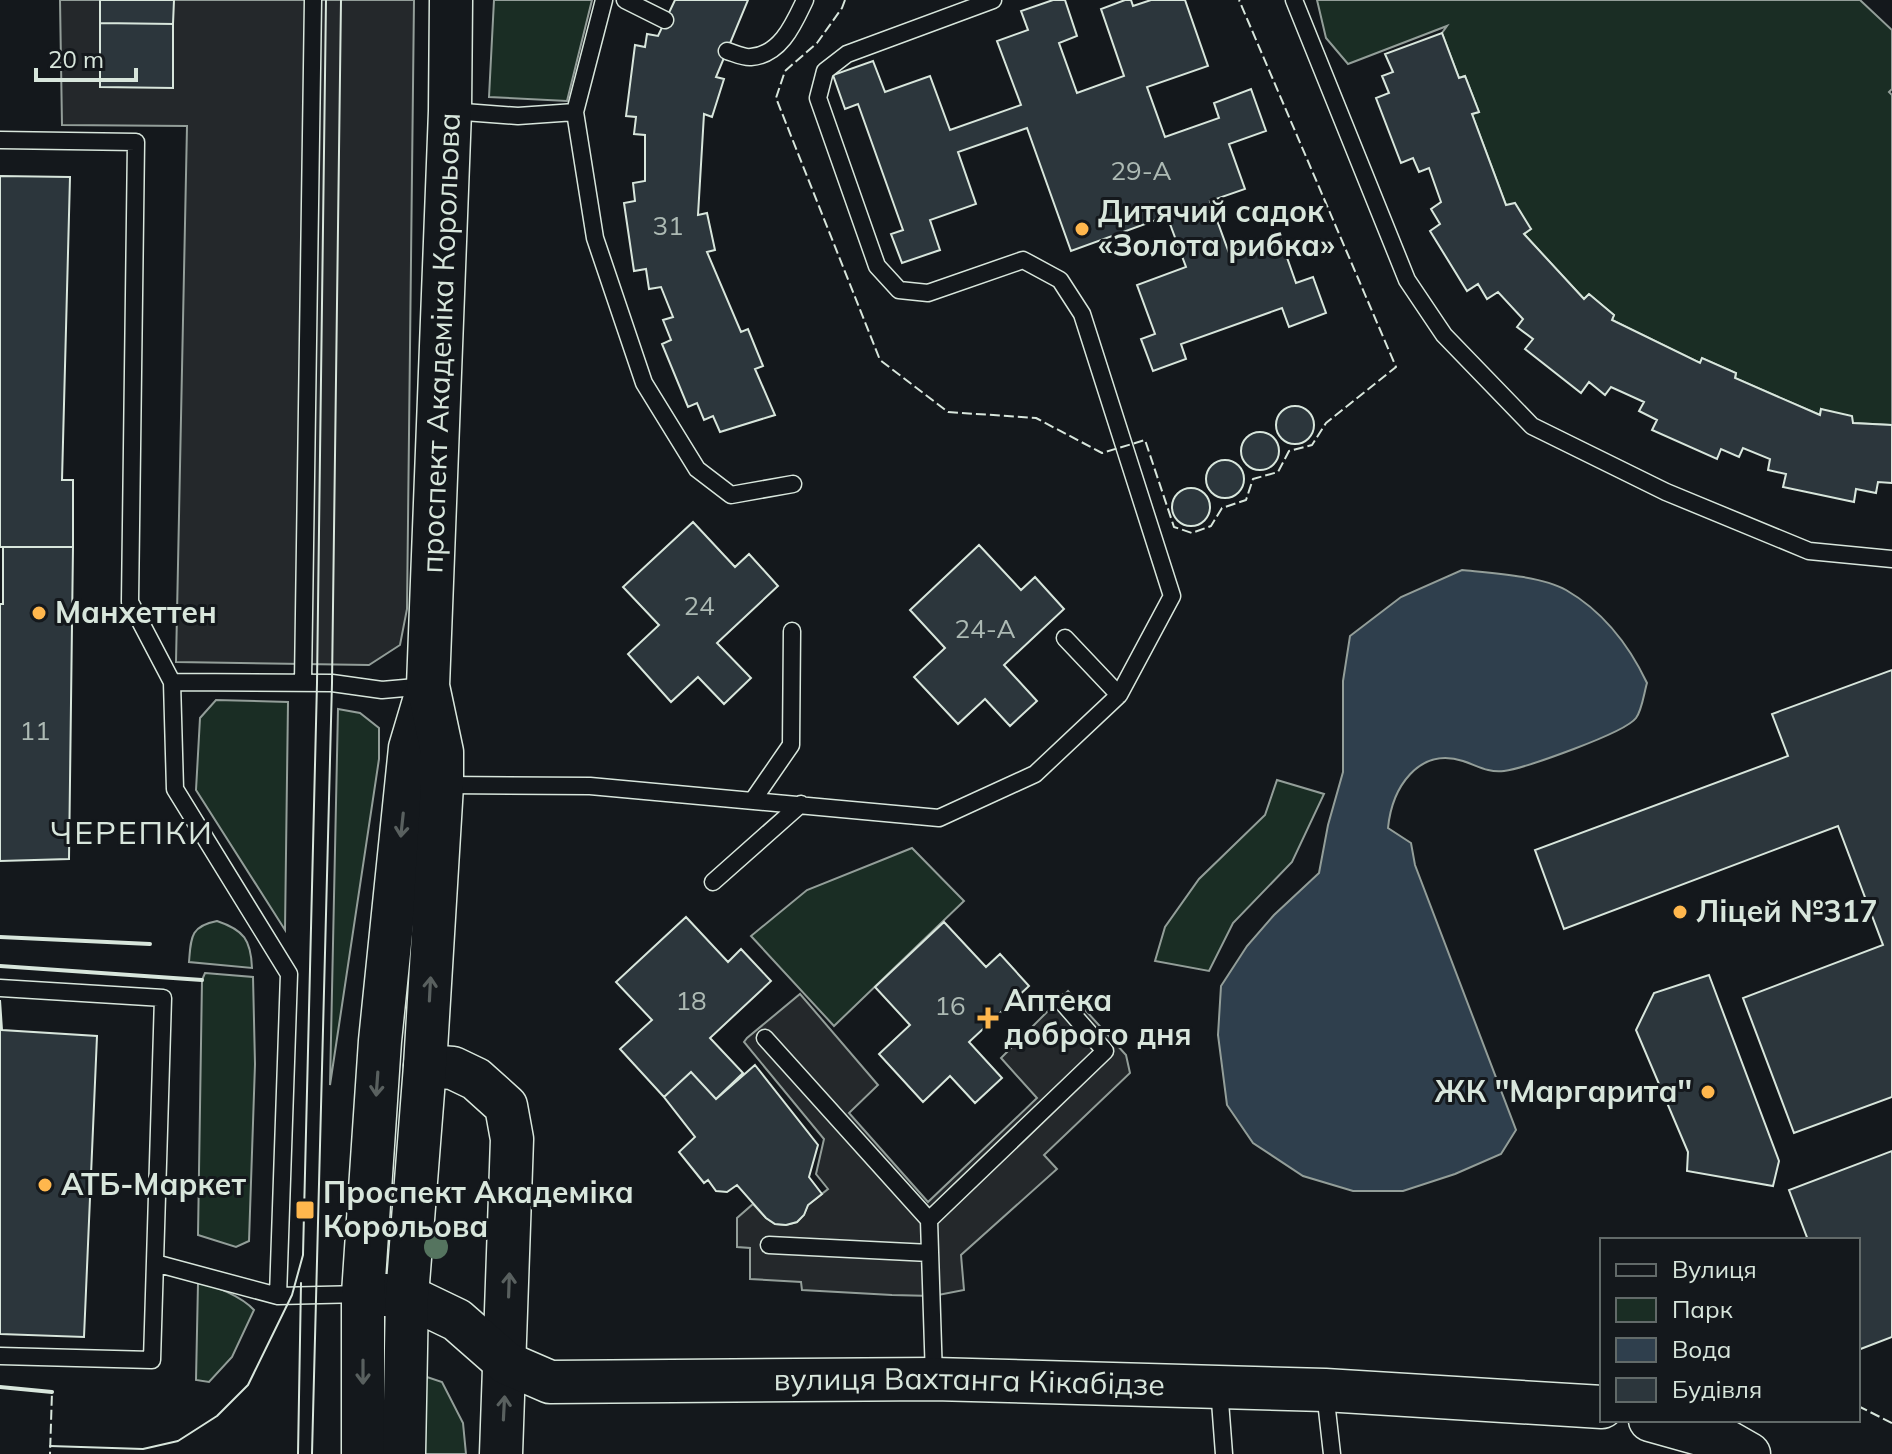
<svg xmlns="http://www.w3.org/2000/svg" width="1892" height="1454" font-family="Mulish,sans-serif">
  <rect width="100%" height="100%" fill="#14181c"/>
  <path fill="#1a2d24" stroke="#939e99" stroke-width="2" d="M494 0H592L567 101 489 97Z
    M1317 0H1860L1892 30V89L1889 92 1892 95V425L1853 423 1821 409 1820 415 1735 378 1736 373 1702 358 1700 363 1612 320 1614 315 1589 294 1584 299 1524 234 1531 229 1506 205 1472 114 1479 112 1465 76 1459 78 1442 33 1447 26 1348 64 1326 38Z
    M216 700 288 702 285 930 196 790 200 718Z
    M338 709 360 713 379 728V759L330 1085Z
    M1277 780 1324 794 1292 862 1233 923 1209 971 1155 961 1165 927 1199 879 1265 815Z
    M912 848 964 901 834 1026 751 936 807 890Z
    M217 921C244 930 251 940 252 968L189 962C191 938 190 926 217 921Z
    M205 973 253 977 255 1064 249 1241 236 1247 198 1235 202 980Z
    M198 1283C215 1285 242 1297 254 1310L232 1357 209 1382 196 1380Z
    M415 1373 442 1382 463 1423 466 1454H414Z"/>
  <path fill="#24282b" stroke="#939e99" stroke-width="2" d="M60 0H414L407 609 400 645 369 665 176 662 187 126 62 125Z
    M1068 991 1126 1055 1130 1073 1044 1155 1057 1169 961 1255 964 1290 933 1296 892 1295 802 1290 801 1282 750 1279V1248L737 1247V1218L753 1204 766 1218 775 1224 786 1225 797 1222 804 1214 808 1205 828 1189 816 1174 824 1139 744 1042 747 1038 800 994 878 1085 849 1113 928 1202 1037 1098 1001 1058Z"/>
  <path fill="#2f3f4d" stroke="#939e99" stroke-width="2" d="M1462 570C1491 573 1542 576 1566 590 1604 612 1629 645 1647 683 1644 693 1642 710 1636 718 1625 733 1525 768 1504 771 1488 773 1478 766 1463 761 1418 747 1392 788 1388 828L1411 843 1415 865 1516 1130 1501 1154 1455 1174 1403 1191H1353L1303 1176 1253 1143 1227 1105 1218 1035 1221 986 1247 946 1274 915 1319 873 1328 825 1343 772V681L1350 636 1401 597Z"/>
  <path fill="#2c363c" stroke="#d8e6dc" stroke-width="2" d="M100 0H174L173 24 100 23Z
    M675 0H748L716 77 724 79 712 117 704 114 698 215 707 213 715 250 707 252 741 332 748 329 763 366 755 369 775 415 720 432 713 416 704 420 697 403 688 407 662 344 671 340 663 320 673 317 661 287 649 289 646 269 634 271 624 203 635 201 633 183 645 181V135L634 134 636 117 626 116 635 45 645 47 647 34 658 36Z
    M1053 0H1065L1077 36 1059 43 1077 93 1124 76 1101 9 1125 0H1131L1133 6 1151 0H1185L1208 66 1147 87 1165 137 1219 118 1214 103 1251 89 1266 131 1229 144 1245 189 1210 201 1229 253 1279 235 1296 283 1313 277 1326 313 1289 327 1282 308 1181 344 1186 359 1153 371 1141 339 1155 334 1137 285 1186 267 1167 216 1071 251 1027 128 958 152 976 204 930 220 940 250 902 263 891 234 903 230 858 104 845 109 833 75 873 61 885 92 930 76 950 130 1021 105 997 41 1028 30 1021 11Z
    M100 23 173 24V88L100 87Z
    M1442 33 1459 78 1465 76 1479 112 1472 114 1506 205 1515 203 1531 229 1524 234 1584 299 1589 294 1614 315 1612 320 1700 363 1702 358 1736 373 1735 378 1820 415 1821 409 1852 416 1853 423 1892 425V483L1878 482 1876 493 1856 489 1854 502 1783 487 1786 474 1768 470 1770 459 1743 448 1739 457 1721 449 1717 459 1652 430 1657 420 1639 411 1644 402 1611 387 1605 395 1589 382 1581 393 1525 349 1533 339 1517 327 1523 319 1498 292 1487 299 1478 284 1467 291 1430 231 1440 224 1431 209 1441 202 1429 168 1419 172 1413 158 1401 163 1376 98 1389 93 1382 76 1393 72 1385 54Z
    M0 176 70 177 62 480H73V547H0Z
    M1276 425a19 19 0 1 1 38 0a19 19 0 1 1-38 0Z
    M1241 451a19 19 0 1 1 38 0a19 19 0 1 1-38 0Z
    M1206 479a19 19 0 1 1 38 0a19 19 0 1 1-38 0Z
    M1172 507a19 19 0 1 1 38 0a19 19 0 1 1-38 0Z
    M693 522 735 567 749 554 778 586 717 643 751 678 724 704 698 677 671 702 628 654 659 625 623 587Z
    M979 545 1021 590 1035 577 1064 609 1004 665 1037 701 1010 726 985 699 958 724 914 677 945 648 910 610Z
    M3 547H73L69 859 0 861V604H3Z
    M1892 670V1097L1794 1133 1743 998 1883 945 1838 826 1564 929 1535 850 1788 756 1772 714Z
    M686 917 728 962 741 949 771 981 710 1038 743 1073 716 1099 691 1072 664 1097 620 1049 652 1020 616 982Z
    M944 922 986 967 1000 954 1029 986 969 1042 1002 1078 975 1103 950 1076 923 1102 879 1054 910 1025 875 987Z
    M1709 975 1779 1161 1773 1186 1687 1171 1688 1152 1636 1030 1654 993Z
    M0 1000 2 1030 97 1036 84 1337 0 1334Z
    M755 1065 818 1145 809 1177 822 1194 808 1205 804 1215 797 1222 786 1225 775 1224 766 1218 737 1185 727 1192 716 1191 708 1180 704 1183 679 1152 695 1137 664 1097 691 1072 716 1099Z
    M1892 1151V1337L1858 1350V1240H1808L1789 1190Z"/>
  <g fill="none" stroke-linecap="round" stroke-linejoin="round">
    <g stroke="#d8e6dc" stroke-width="19">
      <path id="lane" d="M625 0 665 20
        M993 0 847 54 825 71 818 98 877 266 899 290 928 293 1023 260 1060 280 1082 314 1172 596 1119 695
        M1294 0 1407 280 1444 335 1532 426 1666 492 1809 551 1892 559
        M727 51C734 53 744 58 751 57 781 55 794 23 805 0
        M451 111 518 116 575 112 604 0
        M575 112 595 238 644 383 697 469 731 495 793 484
        M0 140 136 142 130 602 172 682 332 683 382 690 427 686
        M172 682 175 789 289 974 278 1296
        M303 682 313 0
        M443 785 590 786 939 818 1035 774 1119 695 1065 638
        M753 800 791 745 792 631
        M713 882 801 804
        M0 988 163 998 152 1360 0 1356
        M765 1038 929 1220
        M769 1245 930 1253
        M155 1263 278 1296 362 1294
        M934 1378 929 1220 1105 1051 1063 1003
        M1219 1388 1224 1454
        M1325 1392 1332 1454"/>
    </g>
    <g stroke="#d8e6dc" stroke-width="45">
      <g id="secondary">
        <path d="M425 1066 453 1068 476 1079 506 1106 512 1139 501 1454"/>
        <path id="s1" d="M363 1294 407 1296 457 1320 506 1363 550 1382 934 1379 1325 1390 1602 1407"/>
        <path d="M1650 1420 1728 1442 1749 1454"/>
        <path d="M363 1454V1294L380 1041 410 748 427 691"/>
        <path id="s2" d="M404 1454 407 1296 425 1066 442 785V752L428 686 450 111 451 0"/>
      </g>
    </g>
    <use href="#lane" stroke="#14181c" stroke-width="16"/>
    <use href="#secondary" stroke="#14181c" stroke-width="42"/>
    <path stroke="#d8e6dc" stroke-width="2" d="M50 1446 143 1449 178 1441 217 1416 248 1385 292 1295 303 1255 317 683 326 0
      M298 1454 301 1283
      M312 1454 332 683 341 0"/>
    <path stroke="#d8e6dc" stroke-width="2" stroke-dasharray="10 4" stroke-linecap="butt" d="M845 0 842 8 817 43 785 71 776 98 880 360 948 412 1036 418 1102 453 1145 440 1174 527 1192 533 1211 526 1222 508 1246 500 1253 479 1278 472 1289 451 1312 445 1326 423 1396 367 1239 0
      M0 1387 52 1392 50 1454
      M1858 1406 1892 1423"/>
    <path stroke="#d8e6dc" stroke-width="4" d="M0 937 150 944
      M0 966 202 980
      M0 1387 52 1392"/>
  </g>
  <circle fill="#55745f" cx="436" cy="1247" r="12"/>
  <defs><path id="oneway-shaft" d="M-6 0H5M1.5-3L5.5 0L1.5 3" fill="none" stroke-width="1.6" stroke-linecap="round" stroke-linejoin="round" transform="scale(2)"/></defs>
  <g stroke="#59605f">
    <use href="#oneway-shaft" transform="translate(402 825) rotate(96)"/>
    <use href="#oneway-shaft" transform="translate(430 989) rotate(-87)"/>
    <use href="#oneway-shaft" transform="translate(377 1084) rotate(94)"/>
    <use href="#oneway-shaft" transform="translate(509 1285) rotate(-88)"/>
    <use href="#oneway-shaft" transform="translate(363 1372) rotate(90)"/>
    <use href="#oneway-shaft" transform="translate(504 1408) rotate(-87)"/>
  </g>
  <g fill="#ffb74d" stroke="#14181c" stroke-width="3">
    <circle cx="1082" cy="229" r="8"/>
    <circle cx="39" cy="613" r="8"/>
    <circle cx="1680" cy="912" r="8"/>
    <path d="M984 1006h8v8h8v8h-8v8h-8v-8h-8v-8h8z"/>
    <circle cx="1708" cy="1092" r="8"/>
    <circle cx="45" cy="1185" r="8"/>
    <rect x="295" y="1200" width="20" height="20" rx="4"/>
  </g>
  <g text-anchor="middle" stroke-width="6" stroke-linejoin="round" paint-order="stroke">
    <g font-size="26" fill="#adbab4">
      <text x="1141" y="180">29-А</text>
      <text x="668" y="235">31</text>
      <text x="699" y="615">24</text>
      <text x="985" y="638">24-А</text>
      <text x="35" y="740">11</text>
      <text x="691" y="1010">18</text>
      <text x="950" y="1015">16</text>
    </g>
    <g font-size="30" font-weight="bold" fill="#d8e6dc" stroke="#14181c" text-anchor="start">
      <text x="1098" y="222">Дитячий садок<tspan x="1098" dy="34">«Золота рибка»</tspan></text>
      <text x="55" y="623">Манхеттен</text>
      <text x="1696" y="922">Ліцей №317</text>
      <text x="1004" y="1011">Аптека<tspan x="1004" dy="34">доброго дня</tspan></text>
      <text x="1692" y="1102" text-anchor="end">ЖК ''Маргарита''</text>
      <text x="61" y="1195">АТБ-Маркет</text>
      <text x="323" y="1203">Проспект Академіка<tspan x="323" dy="34">Корольова</tspan></text>
    </g>
    <g font-size="30" fill="#d8e6dc" stroke="#14181c">
      <text dy="10" stroke="none"><textPath href="#s2" startOffset="1114">проспект Академіка Корольова</textPath></text>
      <text dy="10" stroke="none"><textPath href="#s1" startOffset="632">вулиця Вахтанга Кікабідзе</textPath></text>
    </g>
    <g font-size="32" letter-spacing="2" fill="#d8e6dc" stroke="#14181c">
      <text x="132" y="844">ЧЕРЕПКИ</text>
    </g>
  </g>
  <rect x="1600" y="1238" width="260" height="184" fill="#14181c" stroke="#626a69" stroke-width="2"/>
  <rect x="1616" y="1264" width="40" height="12" fill="#14181c" stroke="#626a69" stroke-width="2"/>
  <text x="1672" y="1278" font-size="24" fill="#d8e6dc">Вулиця</text>
  <rect x="1616" y="1298" width="40" height="24" fill="#1a2d24" stroke="#626a69" stroke-width="2"/>
  <text x="1672" y="1318" font-size="24" fill="#d8e6dc">Парк</text>
  <rect x="1616" y="1338" width="40" height="24" fill="#2f3f4d" stroke="#626a69" stroke-width="2"/>
  <text x="1672" y="1358" font-size="24" fill="#d8e6dc">Вода</text>
  <rect x="1616" y="1378" width="40" height="24" fill="#2c363c" stroke="#626a69" stroke-width="2"/>
  <text x="1672" y="1398" font-size="24" fill="#d8e6dc">Будівля</text>
  <path d="M36 68v12h100v-12" fill="none" stroke="#d8e6dc" stroke-width="4"/>
  <text x="48" y="68" font-size="24" fill="#d8e6dc" stroke="#14181c" stroke-width="6" paint-order="stroke">20 m</text>
</svg>
